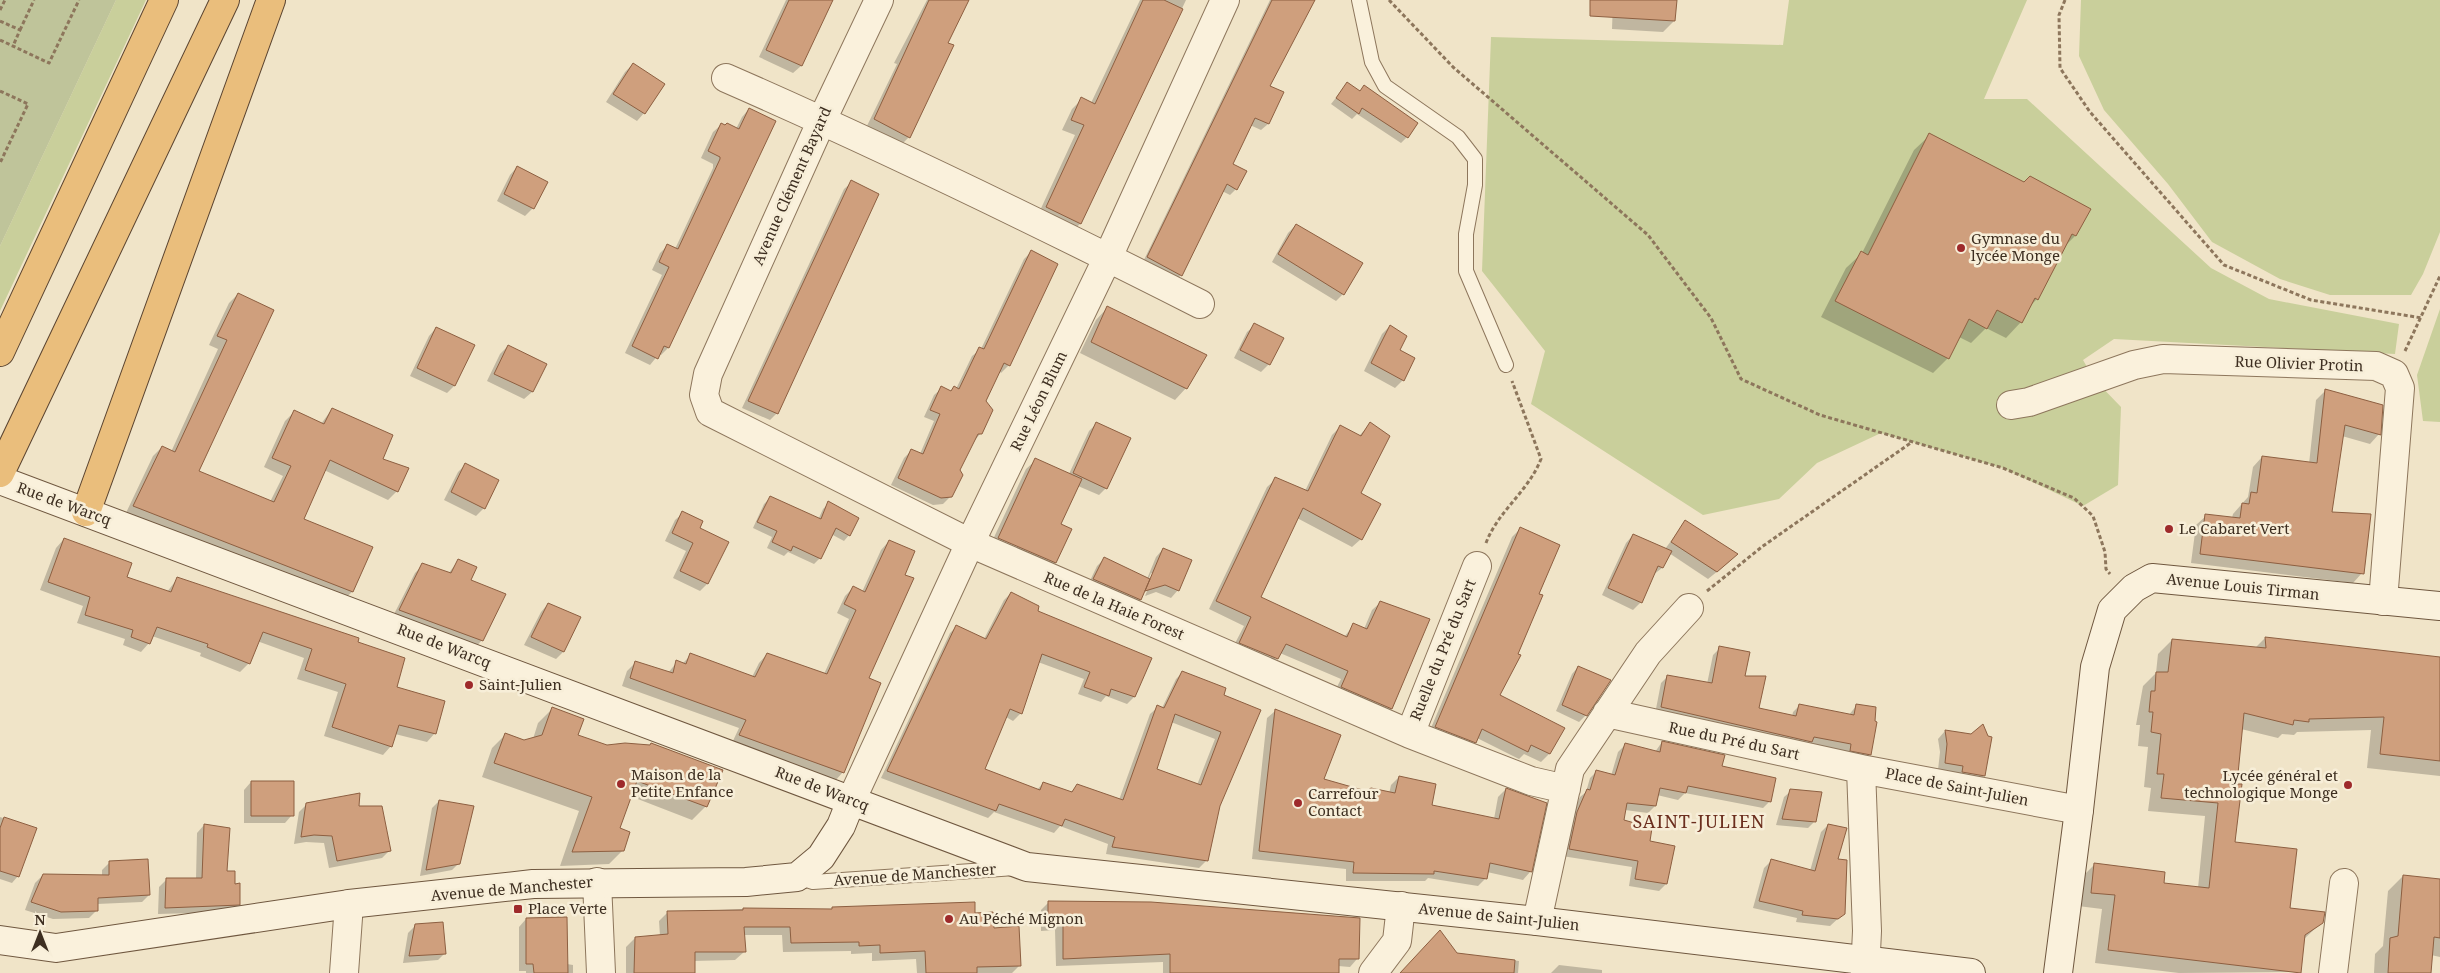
<svg xmlns="http://www.w3.org/2000/svg" width="2440" height="973" font-family="'Noto Serif',serif">
  <rect width="100%" height="100%" fill="#f0e4c8"/>
  <path fill="#c9cf9b" d="M116 0H146L0 311V246Z
    M1789 0H2027L1984 99H2027L2211 268 2269 299 2399 324 2395 354 2114 339 2083 360 2094 379 2121 407 2118 485 2083 506 2003 468 1881 433 1817 463 1779 499 1703 515 1531 404 1545 351 1482 271 1491 37 1783 45Z
    M2081 0H2440V232L2423 274 2411 295H2330L2280 279 2212 242 2168 184 2104 110 2079 56Z
    M2440 309V422L2423 421 2417 375Z"/>
  <path fill="#bfc49a" d="M0 0H116L0 246Z"/>
  <path fill="#0003" fill-rule="evenodd" d="M786 0H832L801 66 793 73 759 57Z
    M927 0H968L946 43 909 137 899 147 865 130 897 64 894 63Z
    M1140 0H1186L1080 224 1070 233 1037 217 1075 135 1062 130 1072 109 1082 99 1091 103Z
    M1270 0H1314L1269 86 1282 93 1268 124 1261 130 1250 125 1231 165 1236 189 1230 195 1222 191 1181 275 1175 281 1142 264Z
    M1613 0H1676L1674 21 1663 32 1612 29Z
    M633 64 644 113 637 121 606 102 625 72Z
    M1347 84 1359 92 1364 87 1416 124 1407 137 1401 143 1357 114 1352 119 1331 104Z
    M749 109 774 122 668 348 661 355 659 354 650 365 625 353 662 275 652 270 660 253 667 246 675 249 713 168V164L701 158 713 132 721 125 736 129 742 117Z
    M1930 135 2075 236 2064 247 2037 299 2029 307 2021 322 2006 338 1986 328 1971 343 1959 337 1948 358 1933 373 1821 317 1846 268 1862 253 1914 150Z
    M517 167 533 208 525 216 497 201 510 175Z
    M852 182 777 413 770 420 742 408 844 189Z
    M1296 225 1343 294 1336 301 1272 262 1288 233Z
    M1031 252 1009 365 1001 373 999 371 985 401 981 433 974 441 958 470 951 496 943 504 933 505 891 485 904 458 912 450 920 454 934 421 924 417 934 395 942 388 950 392 954 388 956 389 972 356 981 349 1024 259Z
    M238 294 198 472 270 502 283 476 264 467 285 421 294 412 321 424 332 409 382 459 397 491 388 500 324 470 302 519 371 548 352 592 342 601 125 515 153 456 162 447 171 452 218 349 209 345 229 303Z
    M1107 308 1186 388 1175 400 1080 353 1096 320Z
    M1255 325 1269 364 1261 372 1234 358 1247 332Z
    M1390 326 1399 350 1403 380 1395 388 1364 371 1382 334Z
    M436 328 473 346 454 386 447 393 410 376 429 336Z
    M508 346 545 364 532 392 524 399 487 381 500 354Z
    M2326 390 2379 434 2370 444 2342 436 2331 513 2362 573 2353 583 2191 563 2196 525 2206 516 2232 518 2233 514 2248 497 2253 467 2262 457 2309 464 2316 400Z
    M1097 423 1106 488 1099 495 1078 486 1060 524 1071 530 1055 563 1046 572 989 548 1026 469 1036 460 1069 474 1089 431Z
    M1370 424 1359 494 1361 539 1352 547 1297 518 1259 597 1344 637 1354 625 1364 629 1372 610 1381 602 1429 619 1392 708 1384 716 1333 695 1341 679 1280 653 1268 667 1231 651 1244 626 1209 609 1267 487 1276 479 1305 491 1332 435 1340 427 1359 436Z
    M465 465 484 508 476 516 444 500 458 472Z
    M770 498 818 520 823 509 829 503 849 535 844 541 831 534 820 558 814 564 788 552 784 556 767 548 772 537 753 528 764 504Z
    M683 513 698 529 707 584 700 591 673 578 686 551 665 541 675 520Z
    M1686 521 1729 562 1708 579 1669 553 1662 568 1653 575 1641 602 1633 610 1602 595 1626 543 1633 535 1665 549Z
    M1520 529 1538 594 1499 696 1563 728 1549 754 1541 762 1524 754 1519 759 1477 738 1467 751 1428 735 1512 537Z
    M64 539 125 577 167 592 177 579 357 642 435 733 427 742 395 734 391 746 383 755 324 736 338 692 297 679 304 658 257 641 249 663 240 672 200 656 201 653 152 636 149 643 141 652 123 645 125 639 77 623 83 606 40 590 56 548Z
    M889 541 903 575 867 679 843 772 835 781 732 743 739 728 622 686 627 671 636 662 668 673 677 662 682 664 691 655 752 677 759 663 767 654 824 674 849 619 837 613 845 596 853 588 862 592 881 550Z
    M1163 549 1178 590 1171 598 1156 592 1145 596 1154 574 1151 573 1140 600 1133 607 1087 587 1097 566 1104 559 1147 579 1156 557Z
    M458 561 469 581 482 640 475 648 392 618 415 573 423 565 448 574Z
    M1011 593 1036 612 1150 659 1134 697 1127 704 1106 696 1101 702 1078 694 1084 679 1038 662 1020 714 1013 721 1006 717 984 770 1037 790 1043 783 1070 793 1078 785 1119 800 1150 714 1158 707 1162 708 1176 679 1183 672 1222 695 1259 710 1219 805 1206 861 1199 868 1106 854 1108 844 1060 826 1054 833 994 812 988 818 881 778 950 633 957 626 984 639 1004 600ZM1171 722 1215 739 1197 785 1156 770Z
    M548 604 563 652 556 659 524 645 541 612Z
    M2265 638 2440 659V776L2367 768 2371 730 2297 732 2294 735 2282 734 2278 738 2241 729 2235 785 2233 843 2289 909 2322 922 2303 940 2300 972 2179 973 2095 963 2102 909 2078 906 2081 878 2095 864 2162 884 2198 888 2205 816 2148 811 2151 788 2144 787 2148 747 2138 746 2140 725H2136L2143 686 2156 673 2158 654 2172 640 2255 648Z
    M1720 648 1744 677 1758 709 1792 717 1793 712 1800 705 1849 715 1856 706 1870 754 1863 761 1844 757 1845 751 1655 714 1661 683 1668 676 1707 684 1713 655Z
    M1578 667 1586 715 1579 722 1556 711 1572 674Z
    M552 709 576 736 607 746 649 747 706 806 692 820 630 796 618 829 623 850 609 864 560 866 579 811 482 777 492 748 505 735 524 741 533 739 538 723Z
    M1275 711 1323 780 1366 792 1389 794 1391 785 1399 777 1430 806 1494 819 1498 797 1506 789 1545 803 1530 872 1523 880 1487 872 1486 878 1478 886 1428 878 1425 881H1346V869L1252 859 1267 718Z
    M1945 731 1991 738 1984 776 1976 784 1938 770 1940 752 1938 739Z
    M1662 742 1721 767 1770 801 1763 808 1685 793 1678 800 1657 795 1655 806 1648 813 1625 810 1623 821 1648 842 1674 847 1666 884 1659 891 1629 886 1632 867 1562 856 1570 820 1580 797 1586 792 1590 778 1597 771 1611 776 1618 752 1625 745 1655 752Z
    M251 782 292 815 285 823H244V790Z
    M1791 791 1814 822 1808 828 1776 825 1784 797Z
    M439 801 459 863 452 870 420 876 432 808Z
    M306 805 358 807 389 851 382 858 329 868 324 843 306 842 294 844 299 812Z
    M0 817 35 829 18 876 12 883 0 879Z
    M204 825 234 885 239 904 231 912 158 914 159 887 166 880 196 879 197 833Z
    M1828 825 1837 860 1844 913 1830 926 1796 922 1797 918 1753 908 1764 868 1771 861 1810 871 1821 832Z
    M109 863 149 895 142 902 97 904V910L89 918 53 919 25 910 35 883 43 875 102 876V870Z
    M2403 876 2440 881V957L2431 955 2429 973H2374L2375 954 2383 946 2388 891Z
    M1049 902 1357 959 1350 967 1338 966V973H1163V962L1056 966 1055 930 1041 931V910Z
    M744 909 974 914 992 929 1020 965 1012 973H917L916 959 872 961V953L851 954V951L783 952 782 935H743L744 952 735 960 693 961V973H626V947L635 938 660 936 659 921 668 912Z
    M526 919 567 964 573 965V973H526V971H519V927Z
    M416 925 445 953 438 960 403 963 408 933Z
    M1477 956 1519 961 1518 973H1468Z
    M1559 965 1602 970V973H1551Z"/>
  <path fill="#cf9f7d" stroke="#8d5f41" fill-rule="evenodd" d="M789 0H833L802 66 766 50Z
    M929 0H969L948 43 954 45 910 138 874 119Z
    M1143 0H1164L1183 9 1081 224 1046 207 1084 125 1071 120 1081 97 1095 104Z
    M1272 0H1315L1270 86 1284 92 1269 124 1255 118 1233 164 1247 171 1237 190 1227 184 1182 276 1147 257Z
    M1590 0H1677L1675 21 1590 16Z
    M633 63 665 84 645 114 613 94Z
    M1347 82 1360 91 1364 85 1418 123 1408 138 1362 108 1359 114 1336 98Z
    M749 108 776 121 669 348 664 346 658 359 632 346 669 267 659 262 667 244 678 249 720 159V157L708 151 721 123 725 125 727 123 739 129Z
    M1929 133 2024 182 2030 176 2091 209 2076 236 2072 234 2038 300 2035 298 2022 323 1997 310 1987 329 1969 319 1949 359 1835 301 1861 251 1868 255Z
    M517 166 548 182 534 209 504 194Z
    M851 180 879 194 778 414 748 401Z
    M1296 224 1363 263 1344 295 1278 254Z
    M1031 250 1058 264 1010 366 1004 363 986 401 993 410 982 434H978L960 470 963 475 952 497 941 498 898 478 911 449 923 454 940 414 930 410 941 386 951 391 954 386 959 389 979 347 984 349Z
    M238 293 274 310 199 471 274 502 291 466 272 458 294 410 324 424 332 408 393 435 383 459 409 468 398 492 330 460 304 519 373 547 353 592 133 506 162 446 175 452 227 340 217 336Z
    M1107 306 1207 355 1187 389 1091 342Z
    M1254 323 1284 338 1270 365 1240 350Z
    M1390 325 1407 336 1400 350 1415 358 1404 381 1371 363Z
    M436 327 475 345 455 386 417 368Z
    M508 345 547 364 533 392 494 374Z
    M2325 389 2383 405 2381 435 2345 425 2332 512 2371 514 2364 574 2200 554 2205 514 2240 518 2242 503 2249 504 2251 492 2257 493 2262 456 2317 463Z
    M1096 422 1131 438 1107 489 1073 473Z
    M1370 422 1390 436 1361 493 1381 504 1362 540 1303 508 1261 597 1347 637 1353 623 1367 629 1380 601 1430 619 1392 709 1341 687 1348 671 1286 644 1278 659 1239 643 1251 617 1216 601 1275 477 1308 491 1340 425 1361 436Z
    M1035 458 1082 479 1061 524 1072 529 1056 563 998 538Z
    M465 463 499 480 485 509 451 492Z
    M770 496 821 519 828 501 859 518 850 536 836 528 821 559 793 546 791 551 772 542 777 531 757 522Z
    M682 511 703 521 700 528 729 542 708 584 680 571 693 543 672 533Z
    M1685 520 1738 554 1717 572 1671 542Z
    M1520 527 1560 545 1539 594 1543 595 1518 654 1521 655 1500 695 1565 728 1550 754 1531 745 1528 752 1482 729 1476 743 1435 727Z
    M1633 534 1672 551 1663 568 1658 566 1642 603 1608 588Z
    M64 538 132 563 127 577 171 592 177 577 359 638 358 642 405 658 397 687 445 701 436 734 399 725 392 747 332 727 346 684 305 670 312 649 263 632 250 664 207 647 208 644 157 627 150 644 131 637 133 630 85 615 90 597 48 582Z
    M889 540 915 551 905 575 914 578 869 678 881 683 844 773 739 735 746 720 630 678 635 661 673 673 676 660 686 664 690 653 755 677 767 653 827 674 856 610 844 604 853 586 865 592Z
    M1163 548 1192 560 1179 591 1165 585 1145 591Z
    M1104 557 1150 579 1141 600 1093 579Z
    M458 559 477 567 471 580 506 594 483 641 399 610 422 563 451 573Z
    M1011 592 1039 606 1038 611 1152 658 1135 697 1111 689 1109 696 1084 687 1090 672 1042 654 1022 714 1010 709 985 769 1040 790 1043 782 1072 792 1077 784 1123 800 1157 705 1164 708 1182 671 1226 688 1224 695 1261 710 1220 806 1208 861 1112 847 1115 837 1065 819 1062 826 999 804 996 811 887 771 956 625 986 639ZM1175 714 1221 732 1201 785 1157 769Z
    M548 603 581 617 564 652 531 637Z
    M2265 637 2440 657V761L2380 754 2384 717 2309 719V722L2294 720 2293 725 2244 713 2237 784H2242L2235 842 2297 849 2290 908 2325 912 2323 923 2305 935 2301 973 2108 950 2115 895 2091 893 2094 863 2165 872 2164 883 2209 888 2218 803 2161 798 2164 774H2157L2161 734 2151 732 2153 712H2149L2151 691H2155L2156 672H2168L2172 639 2266 648Z
    M1719 646 1750 652 1745 676H1766L1759 708 1796 716 1799 704 1854 715 1856 704 1876 707 1875 721 1877 722 1871 755 1850 751 1851 744 1814 737 1812 742 1661 707 1667 675 1712 683Z
    M1578 666 1611 680 1587 716 1562 705Z
    M552 707 584 719 578 735 607 745 625 743 650 745 651 743 723 770 707 807 637 781 620 828 630 832 624 851 572 852 592 797 494 763 505 733 524 740 542 735Z
    M1275 709 1341 735 1324 779 1366 791 1371 788 1395 793 1399 776 1436 784 1432 805 1499 819 1506 788 1547 803 1532 872 1490 863 1487 879 1434 871V874L1353 873 1354 862 1259 851Z
    M1983 724 1988 736 1992 737 1985 776 1962 772 1963 766 1945 763 1947 744 1945 730 1971 734Z
    M1662 741 1725 755 1722 766 1776 778 1771 802 1688 786 1686 793 1660 788 1656 806 1627 803 1624 820 1652 828 1650 841 1675 846 1667 884 1635 879 1638 861 1569 849 1577 812 1587 789 1590 790 1596 770 1615 775 1625 743 1660 752Z
    M251 781H294V816H251Z
    M1790 789 1822 792 1816 822 1782 819Z
    M360 793 359 806H382L391 851 337 861 332 836 314 835 301 837 306 803Z
    M439 800 474 806 460 864 426 870Z
    M4 817 37 828 19 877 0 871V828Z
    M204 824 230 828 227 871H235V884L240 883V905L165 908 166 878H202Z
    M1828 824 1847 828 1838 859 1847 860 1845 914 1838 919 1802 915 1803 911 1759 901 1771 859 1815 871Z
    M148 859 150 895 98 898V911L61 912 31 902 43 874 109 875V861Z
    M2403 875 2440 879V938L2434 937 2431 973H2388L2390 938 2398 936Z
    M1048 901 1151 902 1360 918 1359 959H1339V973H1170V954L1063 959V923H1048Z
    M975 902V913L993 912 994 928 1019 926 1021 966 977 967V973H926L925 951 880 953V945L859 946V942L791 943 790 927H744L746 952H695V973H634L635 937 668 934 667 911 743 910V908L832 909V907Z
    M567 917 568 973H534L533 964H526V918Z
    M443 922 446 954 409 956 415 924Z
    M1440 930 1457 953 1515 960 1514 973H1400Z"/>
  <g fill="none" stroke-linecap="round" stroke-linejoin="round">
    <g stroke="#8d765c" stroke-width="16">
      <path id="service" d="M1359 0 1372 62 1385 86 1458 137 1475 159V185L1466 234V271L1506 365
        M797 877 813 882 1015 868"/>
    </g>
    <g stroke="#8d765c" stroke-width="30">
      <path id="minor" d="M879 0 822 120 708 374 704 395 710 412 970 543 1410 734 1531 781 1566 789
        M726 78C886 148 1044 225 1200 304
        M2011 405 2029 402 2134 365 2163 359 2376 366 2394 374 2400 388 2383 601
        M1607 713 1861 769
        M1410 734 1477 566
        M851 801 970 543 1108 257 1225 0
        M597 882 601 973
        M1537 921 1570 769 1648 653 1689 608
        M344 973 349 904
        M1373 973 1397 941 1401 906
        M1865 973 1867 931 1861 769 2079 810
        M2333 973 2344 883"/>
    </g>
    <g stroke="#6f573f" stroke-width="30">
      <path id="secondary" d="M0 480 1027 867 1537 921 1971 973
        M0 940 56 948 349 904 533 884 746 882 797 877 821 857 841 826 851 801
        M2058 973 2079 810 2095 667 2112 610 2134 588 2152 578 2440 606"/>
    </g>
    <g stroke="#5b4430" stroke-width="30">
      <path id="trunk" d="M0 352 164 0
        M0 473 225 0
        M86 512 271 0"/>
    </g>
    <path stroke="#8d765c" stroke-width="3" stroke-dasharray="4 2.5" stroke-linecap="butt" d="M1389 0 1453 67 1648 235 1711 318 1741 379 1820 415 2003 468 2074 498 2093 516 2105 552 2106 569 2110 574
      M2065 0 2059 15 2060 68 2090 112 2224 265 2311 300 2422 318
      M0 10 5 0
      M0 21 20 30 13 46
      M20 30 34 0
      M0 40 49 63 79 0
      M0 91 28 104 0 163
      M2405 351 2440 276
      M1486 543C1498 511 1528 492 1541 459L1512 381
      M1707 591 1763 546 1912 442"/>
    <use href="#service" stroke="#faf1dc" stroke-width="14"/>
    <use href="#minor" stroke="#faf1dc" stroke-width="28"/>
    <use href="#secondary" stroke="#faf1dc" stroke-width="28"/>
    <use href="#trunk" stroke="#eabe7c" stroke-width="28"/>
  </g>
  <g fill="#9e2a2b" stroke="#f7eed8" stroke-width="2">
    <circle cx="1961" cy="248" r="5"/>
    <circle cx="2169" cy="529" r="5"/>
    <circle cx="469" cy="685" r="5"/>
    <circle cx="621" cy="784" r="5"/>
    <circle cx="2348" cy="785" r="5"/>
    <circle cx="1298" cy="803" r="5"/>
    <rect x="513" y="904" width="10" height="10" rx="2.5"/>
    <circle cx="949" cy="919" r="5"/>
  </g>
  <g text-anchor="middle" stroke-width="5" stroke-linejoin="round" paint-order="stroke">
    <g font-size="15" fill="#3d2e20" stroke="#f7eed8">
      <text transform="translate(792 186) rotate(-66)" y="5">Avenue Clément Bayard</text>
      <text transform="translate(2299 364) rotate(2)" y="5">Rue Olivier Protin</text>
      <text transform="translate(1039 401) rotate(-64)" y="5">Rue Léon Blum</text>
      <text transform="translate(64 504) rotate(20)" y="5">Rue de Warcq</text>
      <text transform="translate(2243 587) rotate(6)" y="5">Avenue Louis Tirman</text>
      <text transform="translate(1114 606) rotate(23)" y="5">Rue de la Haie Forest</text>
      <text transform="translate(444 646) rotate(21)" y="5">Rue de Warcq</text>
      <text transform="translate(1443 650) rotate(-68)" y="5">Ruelle du Pré du Sart</text>
      <text transform="translate(1734 741) rotate(12)" y="5">Rue du Pré du Sart</text>
      <text transform="translate(1957 787) rotate(11)" y="5">Place de Saint-Julien</text>
      <text transform="translate(822 789) rotate(21)" y="5">Rue de Warcq</text>
      <text transform="translate(915 875) rotate(-4)" y="5">Avenue de Manchester</text>
      <text transform="translate(512 889) rotate(-5)" y="5">Avenue de Manchester</text>
      <text transform="translate(1499 917) rotate(6)" y="5">Avenue de Saint-Julien</text>
    </g>
    <g font-size="15" fill="#3d2e20" stroke="#f7eed8" text-anchor="start">
      <text x="1971" y="244">Gymnase du<tspan x="1971" dy="17">lycée Monge</tspan></text>
      <text x="2179" y="534">Le Cabaret Vert</text>
      <text x="479" y="690">Saint-Julien</text>
      <text x="631" y="780">Maison de la<tspan x="631" dy="17">Petite Enfance</tspan></text>
      <text x="2338" y="781" text-anchor="end">Lycée général et<tspan x="2338" dy="17">technologique Monge</tspan></text>
      <text x="1308" y="799">Carrefour<tspan x="1308" dy="17">Contact</tspan></text>
      <text x="528" y="914">Place Verte</text>
      <text x="959" y="924">Au Péché Mignon</text>
    </g>
    <g font-size="18" letter-spacing="1" fill="#6b2e1e" stroke="#f7eed8">
      <text x="1699" y="828">SAINT-JULIEN</text>
    </g>
  </g>
  <g transform="translate(40 933)" stroke="#f7eed8" stroke-width="4" paint-order="stroke">
  <path d="M0-4L9 19L0 12L-9 19Z" fill="#3d2e20"/>
  <text y="-8" font-size="14" font-weight="bold" text-anchor="middle" fill="#3d2e20">N</text>
  </g>
</svg>
